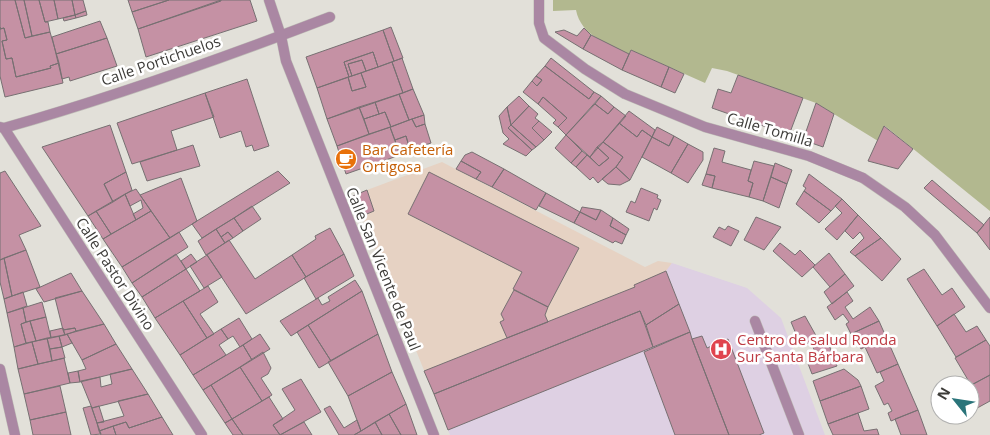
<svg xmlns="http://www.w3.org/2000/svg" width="990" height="435" font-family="'Open Sans',sans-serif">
  <rect width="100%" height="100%" fill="#e2e0d9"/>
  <path fill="#e6d2c3" d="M442 162 645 267 658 261 672 263 666 272 690 332 448 430 362 216 374 211 367 190Z"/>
  <path fill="#ded0e3" d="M672 263 747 288 781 318 825 435H450L448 430 689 332 666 271Z"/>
  <path fill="#b2b88f" d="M553 0H990V211L885 126 878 141 816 103 727 71 712 68 705 83 631 50 629 54C608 44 581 36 576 10L553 11Z"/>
  <path fill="#c591a4" stroke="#777072" d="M0 0H15L25 38 50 32 59 63 50 66 51 68 16 77 12 58 6 59 2 41 7 40 4 28 0 29Z
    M15 0H24L32 36 25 38Z
    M24 0H39L45 22H48L50 32 32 36Z
    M39 0H54L58 19 45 22Z
    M54 0H72L75 15 58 19Z
    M72 0H83L86 11 75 15Z
    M128 0H169L132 12Z
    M169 0H221V1L138 29 132 12Z
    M221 0H250L257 21 146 57 138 29Z
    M86 11 87 15 76 18 75 15Z
    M75 15 76 18 64 21 63 18Z
    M100 21 107 38 56 54 52 37Z
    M0 27V29L4 28 7 40 2 41 6 59 12 58 16 77 51 68 50 66 59 63 63 83 5 97 0 76Z
    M391 27 403 58 394 61 383 30Z
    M584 28 591 35 583 49 555 32 564 30 577 36Z
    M383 30 394 61 378 67 373 52 344 62 349 77 317 88 306 57Z
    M591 35 629 54 622 70 583 49Z
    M107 38 117 66 70 81 69 77 62 79 56 54Z
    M631 50 669 67 661 87 622 70Z
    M373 52 378 67 366 71 362 60 348 64 352 76 349 77 344 62Z
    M402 58 413 89 403 93 392 62Z
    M551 58 594 92 589 99 545 66Z
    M362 60 366 71 352 76 348 64Z
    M392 62 403 93 327 119 317 88 348 77 352 91 366 87 361 73Z
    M545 66 589 99 594 92 601 96 566 135 558 127 567 118 543 97 538 104 523 92 532 81 537 86 542 80 536 76Z
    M669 67 684 74 675 93 661 87Z
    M361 73 366 87 352 91 348 77Z
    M738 75 803 98 789 135 712 108 718 89 731 93Z
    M536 76 542 80 537 86 532 81Z
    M247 79 269 146 254 151 252 145 246 147 241 131 220 138 205 93Z
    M413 89 424 115 409 120 399 94Z
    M205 93 214 117 171 131 177 150 132 164 117 123Z
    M399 94 409 120 391 127 385 112 379 114 375 102Z
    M519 96 529 106 511 125 507 107Z
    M601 96 614 107 608 114 595 104Z
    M543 97 567 118 558 127 553 123 556 120 538 104Z
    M375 102 379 114 364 119 359 107Z
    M816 103 834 114 823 147 803 140Z
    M595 104 608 114 614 107 626 116 590 157 566 135Z
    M529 106 538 114 535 118 539 121 532 128 544 140 536 147 511 125Z
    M359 107 369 134 337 146 327 119Z
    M507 107 511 125 508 128 532 150 526 156 503 144 509 139 503 133 499 116Z
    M629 111 655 130 652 137 642 130 637 137 619 123Z
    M385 112 391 127 369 134 364 119Z
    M424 115 425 124 416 127 412 119Z
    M412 119 416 127 425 124 431 143 410 150 406 136 395 140 390 127Z
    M539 121 552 132 544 140 532 128Z
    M619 123 637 137 642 130 652 137 630 180 616 167 623 157 603 142Z
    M110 125 126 172 104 184 113 202 88 216 42 147Z
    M511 125 536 147 532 150 508 128Z
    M884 126 913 149 898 169 868 161Z
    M390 127 400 155 346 174 337 146Z
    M657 127 674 136 669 146 652 137Z
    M566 135 582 151 571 163 555 148Z
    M406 136 410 150 400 155 395 140Z
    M674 136 688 144 671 173 642 157 652 137 669 146Z
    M603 142 623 157 616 167 598 183 593 177 590 180 576 167 587 155 599 166 609 158 597 147Z
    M688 144 703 152V160L688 183 671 173Z
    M193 145 200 166 147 181 140 162Z
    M597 147 609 158 599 166 590 157Z
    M714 148 725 151 722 162 751 170 748 181 753 183 749 197 712 188 715 176 706 174Z
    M582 151 587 155 576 167 571 163Z
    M472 152 504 169 492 187 476 179 481 172 461 161 465 155Z
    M461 161 481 172 476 179 456 169Z
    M754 161 774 166 763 201 749 197 753 183 748 181Z
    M775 163 792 170 787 184 771 177Z
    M616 167 630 180 620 185 608 184 602 179Z
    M504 169 546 193 536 210 492 187Z
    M5 171 41 226 19 235 26 250 0 260V173Z
    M278 171 290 183 202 238 192 224Z
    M126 172 132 190 113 202 104 184Z
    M429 172 579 248 548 307 513 289 522 272 408 214Z
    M706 174 715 176 712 188 702 185Z
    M809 174 842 199 831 211 804 191 806 188 803 186Z
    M771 177 787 184 779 208 763 201Z
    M181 178 197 221 170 238 140 195Z
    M932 180 984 225 977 233 924 188Z
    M641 188 658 195 657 198 661 200 657 210 654 208 649 221 626 212 631 201 635 203Z
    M136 189 151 211 136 220 133 214 143 208 141 200 130 206 125 194Z
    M367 190 374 211 362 216 353 196Z
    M804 191 831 211 819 223 796 204Z
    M546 193 580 212 574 223 539 206Z
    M125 194 136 220 111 234 96 211Z
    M842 199 858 215 837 240 825 229 842 213 835 206Z
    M252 206 261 219 243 231 234 218Z
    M582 207 601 210 596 220 580 212Z
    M601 210 613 218 610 226 626 235 622 244 615 241 613 243 574 223 580 212 596 220Z
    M96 211 111 234 103 239 88 216Z
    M151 211 170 238 122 267 103 239Z
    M858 215 881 238 855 256 850 252 864 238 860 232 853 239 845 231Z
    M756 217 781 227 764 250 744 240Z
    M990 217V250L977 233Z
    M234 218 243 231 233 238 228 232 221 237 216 229Z
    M613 218 629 229 626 235 610 226Z
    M728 226 739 231 731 246 713 237 719 227 725 230Z
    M330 228 344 254 306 277 292 255 316 239 315 236Z
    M216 229 225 243 206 255 198 241Z
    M179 232 188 247 132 283 122 267Z
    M228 232 233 238 225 243 221 237Z
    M881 238 901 259 882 281 855 256Z
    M229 240 255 279 292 255 306 277 246 314 207 255Z
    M780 243 795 255 800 250 815 265 802 277 773 251Z
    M26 250 40 287 12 296 4 258Z
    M829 253 845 274 830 287 813 267Z
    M176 254 186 269 142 297 132 283Z
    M191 254 197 262 186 269 181 261Z
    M344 254 354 276 316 299 304 278Z
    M207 255 222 277 204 288 190 266Z
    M4 258 12 296 4 299 0 282V260Z
    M186 269 200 291 155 318 142 297Z
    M924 269 942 295 952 288 965 307 937 326 907 279Z
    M666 271 679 304 646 325 640 311 434 394 424 371 635 287 634 285Z
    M71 273 82 291 44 302 36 289Z
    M845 274 854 286 832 304 824 292Z
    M355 280 362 291 291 336 280 321 318 298 322 305 330 301 328 297Z
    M208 286 218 302 200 314 214 334 207 338 183 301Z
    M514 290 548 307 545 315 548 322 507 338 500 322 504 320 501 314Z
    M82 291 104 324 76 331 75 328 63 330 55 298Z
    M362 291 378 334 331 361 308 325Z
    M23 292 27 306 7 313 4 299Z
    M847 292 853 301 845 307 853 319 870 307 879 321 851 334 846 324 849 322 843 314 835 320 827 307Z
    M183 301 207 338 180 355 155 318Z
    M42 302 46 317 26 322 23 308Z
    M679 304 690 332 653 347 646 325Z
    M23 308 26 322 21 324 26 343 14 347 7 313Z
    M640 311 653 347 448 430 434 394Z
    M954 314 966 332 977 326 986 340 956 357 937 326Z
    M805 316 819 341 826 337 837 366 812 374 807 361 817 357 811 342 801 346 791 322Z
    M46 317 51 338 36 341 30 321Z
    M239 318 252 339 240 347 233 336 228 339 221 329Z
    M30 321 36 341 26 343 21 324Z
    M879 321 898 364 877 373 865 347 861 349 853 333Z
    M104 324 116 344 82 360 67 334Z
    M308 325 331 361 319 368 297 332Z
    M63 328 65 335 51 338 50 331Z
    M75 328 76 331 65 335 63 330Z
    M221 329 228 339 219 345 226 355 193 375 180 355Z
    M690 332 692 339 729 435H675L644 352Z
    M67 334 72 343 62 347 59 336Z
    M260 334 270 349 252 360 243 345Z
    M378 334 392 372 348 396 328 362Z
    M59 336 62 347 50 349 47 338Z
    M702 336 707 348 728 339 764 433 759 435H729L692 339Z
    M47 338 52 361 38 364 32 342Z
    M986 340 990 346V375L971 385 955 358Z
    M32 342 38 364 18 369 14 347Z
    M116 344 132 369 80 382 78 371 86 369 82 360Z
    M243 345 252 360 203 390 193 375Z
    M62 347 65 358 52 361 50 349Z
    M263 352 271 368 268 374 261 378 272 395 262 401 240 367Z
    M64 358 70 383 24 394 18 369Z
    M898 364 918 410 891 421 888 413 892 411 888 403 884 405 875 386 884 381 880 372Z
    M240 367 262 401 232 419 211 385Z
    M132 369 148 394 92 408 81 381 100 377 101 387 112 384 110 374Z
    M844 369 858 380 861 386 820 401 813 381Z
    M78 371 80 382 70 383 68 373Z
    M392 372 406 404 361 431 348 396Z
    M990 375V401L970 412V386Z
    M301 379 321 412 280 435 273 425 295 410 282 389Z
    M211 385 232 419 225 423 203 390Z
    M60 386 66 412 30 420 24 394Z
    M861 386 869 409 828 424 820 401Z
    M148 394 162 417 129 428 126 422 99 431 97 423 124 416 118 401Z
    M269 397 283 419 273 425 280 435H243L232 419Z
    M406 404 417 435H401L389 414Z
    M91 406 97 423 101 434 91 435 83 408Z
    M99 406 104 422 97 423 92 408Z
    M330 406 344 428 357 420 361 431 354 435H339L324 409Z
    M918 410 927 435H901L895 419Z
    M66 412 71 435H33L30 420Z
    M858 413 864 431 877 429 879 435H833L828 424Z
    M389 414 401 435H382L375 422Z
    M162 417 173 435H116L113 426 126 422 129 428Z
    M232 419 243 435H233L225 423Z
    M304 422 312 435H280Z
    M375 422 382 435H354L361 431Z
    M113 426 116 435H101L99 431Z"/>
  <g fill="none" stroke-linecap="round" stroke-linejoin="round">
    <g stroke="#bebcb6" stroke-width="11">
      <path id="service" d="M755 321 799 435"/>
    </g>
    <g stroke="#bebcb6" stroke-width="11">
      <path id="minor" d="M539 0V23L544 38 585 69 625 94 705 127 809 156 863 178 905 207 935 235 990 308
        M0 127 4 128C114 97 223 58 330 17
        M4 128 202 435"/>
    </g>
    <g stroke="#bebcb6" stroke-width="11">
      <path id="tertiary" d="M269 0 281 36 286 61 434 435
        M0 369 15 435"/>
    </g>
    <use href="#service" stroke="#aa87a3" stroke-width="10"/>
    <use href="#minor" stroke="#aa87a3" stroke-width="10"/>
    <use href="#tertiary" stroke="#aa87a3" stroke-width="10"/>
  </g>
  <defs>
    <g id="cafe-disc" transform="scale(1.125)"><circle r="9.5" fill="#e8710a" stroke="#fff"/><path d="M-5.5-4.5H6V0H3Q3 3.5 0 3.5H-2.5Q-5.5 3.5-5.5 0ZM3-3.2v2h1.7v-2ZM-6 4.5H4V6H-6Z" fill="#fff"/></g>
    <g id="hospital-disc" transform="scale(1.125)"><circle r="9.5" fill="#e0444e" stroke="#fff"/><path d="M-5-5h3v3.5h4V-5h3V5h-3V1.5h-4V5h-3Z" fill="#fff"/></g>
  </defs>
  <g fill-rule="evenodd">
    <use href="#cafe-disc" x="346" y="159"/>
    <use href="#hospital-disc" x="721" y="349"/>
  </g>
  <g text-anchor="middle" stroke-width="5" stroke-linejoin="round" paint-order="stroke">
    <g font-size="15" fill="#3d3c39" stroke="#fff">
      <text transform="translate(161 61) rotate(-19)" y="5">Calle Portichuelos</text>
      <text transform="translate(770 130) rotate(16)" y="5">Calle Tomilla</text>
      <text transform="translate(383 269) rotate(68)" y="5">Calle San Vicente de Paul</text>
      <text transform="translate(115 274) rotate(57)" y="5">Calle Pastor Divino</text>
    </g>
    <g font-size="15" fill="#c56008" stroke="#fff" text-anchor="start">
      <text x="362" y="155">Bar Cafetería<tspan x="362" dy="17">Ortigosa</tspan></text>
    </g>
    <g font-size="15" fill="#be3a42" stroke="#fff" text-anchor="start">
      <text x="737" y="345">Centro de salud Ronda<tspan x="737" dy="17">Sur Santa Bárbara</tspan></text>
    </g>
  </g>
  <g transform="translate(955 400) rotate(300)"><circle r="24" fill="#ffffff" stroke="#b1b1b0"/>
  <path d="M0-4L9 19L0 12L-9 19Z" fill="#2a747a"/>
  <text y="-8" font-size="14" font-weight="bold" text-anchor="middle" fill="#3d3c39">N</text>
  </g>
</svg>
